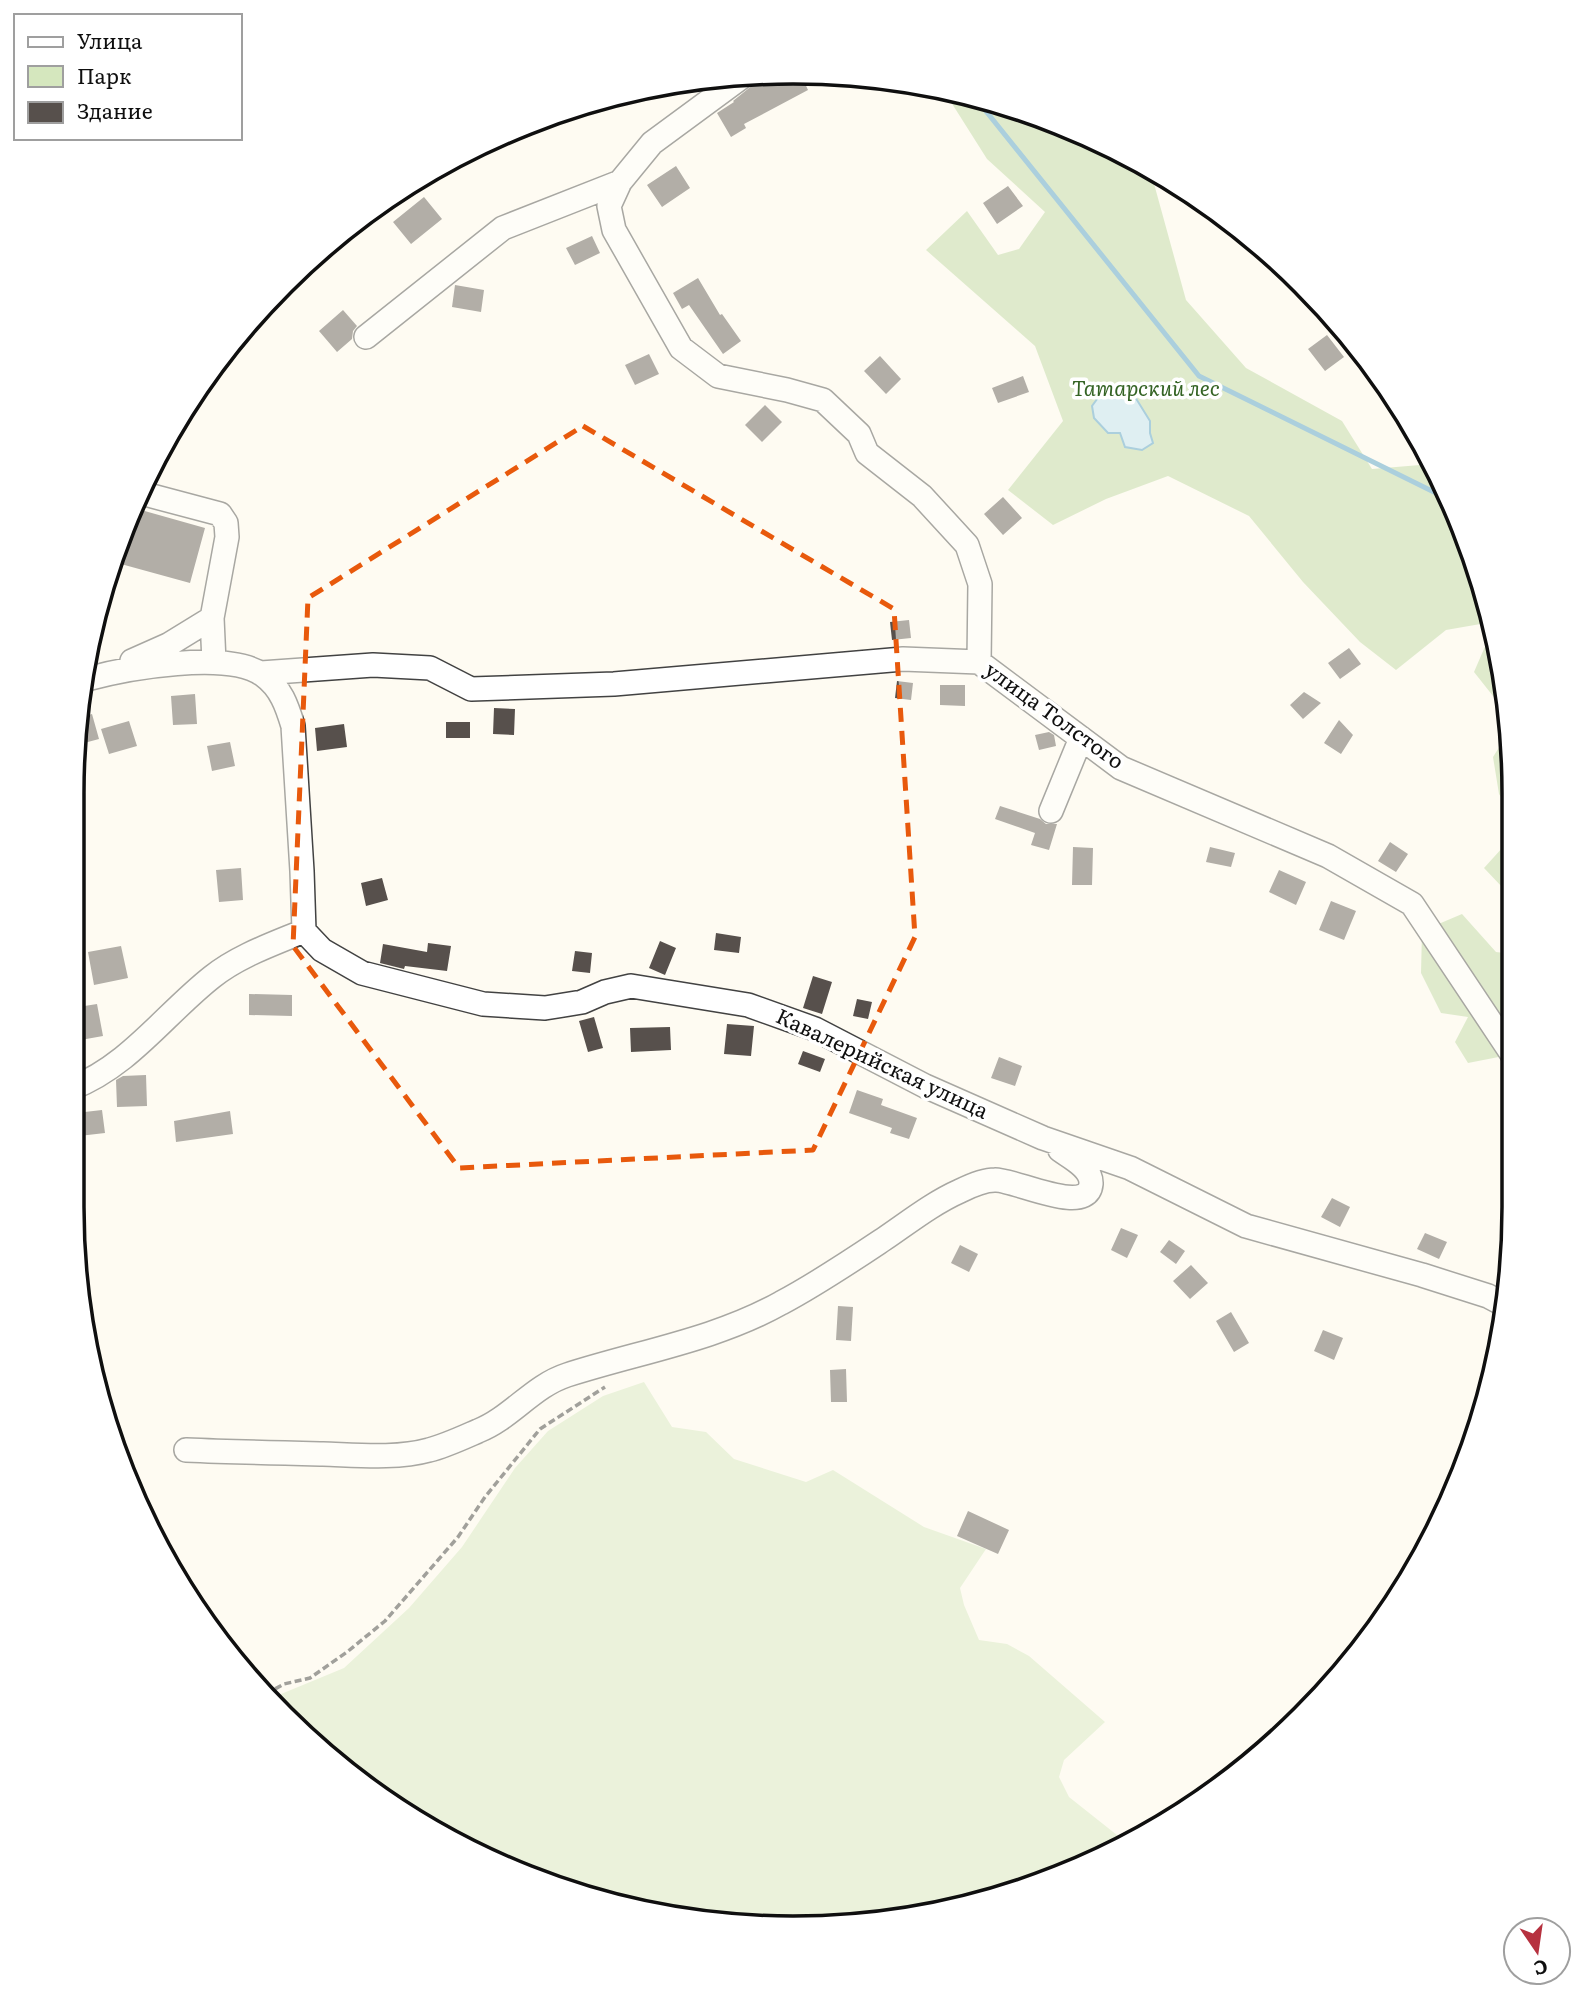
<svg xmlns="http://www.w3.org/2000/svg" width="1586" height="2000" font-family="Literata,serif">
  <rect width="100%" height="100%" fill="#fefbf2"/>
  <path fill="#d5e7be" d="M644 1382 672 1427 706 1432 734 1459 806 1482 833 1470 924 1527 986 1549 960 1588 964 1605 979 1640 1007 1644 1029 1656 1105 1722 1064 1760 1059 1777 1069 1797 1127 1843 979 1904 793 1928 606 1904 432 1831 283 1717 269 1699 344 1668 409 1608 462 1547 515 1468 548 1431 603 1396Z"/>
  <path fill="#bbd69e" d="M944 91C988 98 1037 111 1072 138L1080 134 1112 146 1138 163 1153 180 1186 300 1246 368 1342 421 1372 469 1420 465 1430 461 1490 606 1492 622 1446 630 1396 670 1360 642 1303 582 1249 516 1168 476 1106 499 1053 525 1008 490 1063 421 1035 346 926 250 967 211 998 255 1019 249 1045 212 987 159Z
    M1493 628 1508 715 1474 672Z
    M1510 730 1513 745V816L1499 794 1493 757Z
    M1513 836V882L1503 888 1484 868Z
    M1462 914 1496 952 1513 954 1514 1022 1506 1027 1514 1054 1468 1063 1455 1042 1468 1017 1441 1013 1421 973 1422 931Z"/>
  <path fill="#bae0f2" stroke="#4799c4" stroke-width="2" d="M1116 387 1132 392 1150 421V433L1153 443 1142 450 1125 447 1120 433H1108L1094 418 1092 406 1103 391Z"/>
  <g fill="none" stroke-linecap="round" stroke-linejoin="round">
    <path stroke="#4799c4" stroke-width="5" d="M973 95 1199 376 1444 497"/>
  </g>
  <path fill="#57504c" d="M801 75 808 90 744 124 746 128 731 137 717 113 734 102 733 101 754 84 769 76Z
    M676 166 690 188 662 207 647 185Z
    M1008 186 1023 206 997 224 983 203Z
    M424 197 442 219 411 244 393 222Z
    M592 236 600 253 575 265 566 248Z
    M698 278 720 315 722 314 741 341 723 354 689 305 682 309 673 293Z
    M455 285 484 290 481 312 452 307Z
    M343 310 357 326 353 331 352 339 337 352 319 331Z
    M1327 335 1344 357 1325 371 1308 349Z
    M649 354 659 374 635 385 625 365Z
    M880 356 901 379 886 394 864 371Z
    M1023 376 1029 392 998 403 992 388Z
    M765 405 782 422 762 442 745 425Z
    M1003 497 1022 518 1003 535 984 514Z
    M134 508 205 528 190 583 110 561Z
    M909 620 911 638 892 640 890 622Z
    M1349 648 1361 664 1340 679 1328 663Z
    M897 681 913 683 911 700 895 698Z
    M940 685H965V706L940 705Z
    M1304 692 1321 703 1303 719 1290 705Z
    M195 694 197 724 173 725 171 696Z
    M494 708 515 709 514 735 493 734Z
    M92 714 99 739 73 746 79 718Z
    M1339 720 1353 735 1341 754 1324 743Z
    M129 721 137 746 109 754 101 729Z
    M446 722H470V738H446Z
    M344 724 347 747 317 751 315 728Z
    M1049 732 1054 735 1056 746 1039 750 1035 735Z
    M230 742 235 766 212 771 207 746Z
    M1000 806 1040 819 1046 824H1057L1049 850 1031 845 1035 833 995 819Z
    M1390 842 1408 854 1396 872 1378 861Z
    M1073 847 1093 848 1092 885H1072Z
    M1210 847 1235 853 1231 867 1206 862Z
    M241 868 243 900 219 902 216 870Z
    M1279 870 1306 882 1296 905 1269 892Z
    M382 878 388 900 366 906 361 883Z
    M1331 901 1356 911 1344 940 1319 930Z
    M716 933 741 937 739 953 714 950Z
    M660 941 676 948 665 975 649 968Z
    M428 943 451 946 447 971 405 966 404 969 380 963 383 944 427 952Z
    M121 946 128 978 94 985 88 952Z
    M575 951 592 953 590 973 572 971Z
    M813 976 832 982 822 1014 803 1008Z
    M249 994 292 995V1016L249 1015Z
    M857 999 872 1002 868 1019 853 1016Z
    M97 1004 103 1036 75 1041 72 1008Z
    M594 1017 603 1048 588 1052 579 1021Z
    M727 1024 754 1026 751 1056 724 1054Z
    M670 1027 671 1050 631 1052 630 1028Z
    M803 1051 825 1059 820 1072 798 1064Z
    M999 1057 1022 1066 1015 1086 991 1078Z
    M146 1075 147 1106 117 1107 116 1080 123 1076Z
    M857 1090 883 1099 881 1105 917 1118 909 1139 890 1133 892 1128 849 1113Z
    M102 1110 105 1133 79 1136 76 1113Z
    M230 1111 233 1134 176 1142 174 1121Z
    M1332 1198 1350 1207 1340 1227 1321 1217Z
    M1121 1228 1138 1235 1127 1258 1111 1250Z
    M1425 1233 1447 1242 1439 1259 1417 1249Z
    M1169 1240 1185 1251 1176 1264 1160 1252Z
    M960 1245 978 1254 969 1272 951 1263Z
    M1191 1265 1208 1283 1190 1299 1173 1281Z
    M838 1306 853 1307 851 1341 836 1340Z
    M1231 1312 1249 1343 1234 1352 1216 1321Z
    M1323 1330 1343 1338 1334 1360 1314 1351Z
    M846 1369 847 1402H831L830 1370Z
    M968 1511 1009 1530 998 1554 957 1536Z"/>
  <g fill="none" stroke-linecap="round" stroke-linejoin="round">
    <g stroke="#424242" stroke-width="26">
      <path id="minor" d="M620 182 609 206 614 230 681 348 718 376 787 390 823 400 859 434 867 453 922 496 967 545 980 584 979 662
        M366 337 503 228 620 182 652 143 743 76
        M212 618 214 662
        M132 661 168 645 212 618 227 537 226 523 220 514 141 493
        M979 662 1121 768 1328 856 1412 904 1514 1057
        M261 673 373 665 430 668 471 689 614 684 903 659 979 662
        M87 679C127 668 228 650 263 675 281 688 287 706 293 726L302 871 304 931 322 950 362 973 483 1004 545 1008 582 1002 605 992 631 986 748 1005 815 1029 925 1086 1043 1138 1130 1168 1246 1226 1422 1275 1488 1296 1505 1305
        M1051 811 1081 738
        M72 1088C129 1066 165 1014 212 977 238 956 273 944 304 931
        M186 1450C232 1452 278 1453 323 1454 356 1455 397 1459 429 1450 445 1446 462 1438 478 1431 511 1418 533 1386 567 1375 638 1352 715 1340 781 1303 817 1284 851 1261 884 1239 909 1222 933 1203 960 1191 970 1186 983 1180 995 1180 1014 1179 1088 1217 1091 1184 1092 1168 1071 1158 1060 1150"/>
    </g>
    <path stroke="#313131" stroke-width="3.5" stroke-dasharray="7 3.5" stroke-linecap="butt" d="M266 1694 284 1684 310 1678 347 1652 385 1621 458 1537 485 1497 540 1429 605 1387"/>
    <use href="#minor" stroke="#fff" stroke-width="23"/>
  </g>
  <path d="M0 0H1586V2000H0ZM583 426 894 609 915 937 813 1150 459 1168 293 946 308 598Z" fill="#fefbf2" fill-opacity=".55" fill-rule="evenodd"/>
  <path fill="none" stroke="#e8590c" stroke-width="5" stroke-dasharray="14 9" stroke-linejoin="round" d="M583 426 894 609 915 937 813 1150 459 1168 293 946 308 598Z"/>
  <g text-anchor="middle" stroke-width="7" stroke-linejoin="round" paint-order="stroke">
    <g font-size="21" font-style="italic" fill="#346324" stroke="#fff">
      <text x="1146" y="396">Татарский лес</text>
    </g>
    <g font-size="21" fill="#0f0f0f" stroke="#fff">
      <text transform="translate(1054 716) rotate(36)" y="7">улица Толстого</text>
      <text transform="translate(882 1064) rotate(25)" y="7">Кавалерийская улица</text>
    </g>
  </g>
  <path d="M0 0H1586V2000H0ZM793 84H793A709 709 0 0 1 1502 793V1207A709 709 0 0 1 793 1916H793A709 709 0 0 1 84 1207V793A709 709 0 0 1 793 84Z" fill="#fff" fill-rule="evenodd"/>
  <path fill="none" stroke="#0f0f0f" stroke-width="3.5" d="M793 84H793A709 709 0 0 1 1502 793V1207A709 709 0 0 1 793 1916H793A709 709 0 0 1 84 1207V793A709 709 0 0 1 793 84Z"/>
  <rect x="14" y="14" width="228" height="126" fill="#ffffff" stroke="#9f9f9f" stroke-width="2"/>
  <rect x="28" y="37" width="35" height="10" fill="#ffffff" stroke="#9f9f9f" stroke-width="2"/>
  <text x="77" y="49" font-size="21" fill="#0f0f0f">Улица</text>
  <rect x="28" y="66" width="35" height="21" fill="#d5e7be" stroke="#9f9f9f" stroke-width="2"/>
  <text x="77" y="84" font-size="21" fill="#0f0f0f">Парк</text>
  <rect x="28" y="102" width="35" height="21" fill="#57504c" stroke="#9f9f9f" stroke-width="2"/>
  <text x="77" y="119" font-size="21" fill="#0f0f0f">Здание</text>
  <g transform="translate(1537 1951) rotate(167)"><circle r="33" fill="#ffffff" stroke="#9f9f9f" stroke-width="2"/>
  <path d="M0-5L12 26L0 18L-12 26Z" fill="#b6313f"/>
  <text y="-10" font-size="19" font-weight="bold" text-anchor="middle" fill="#0f0f0f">С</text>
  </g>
</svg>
